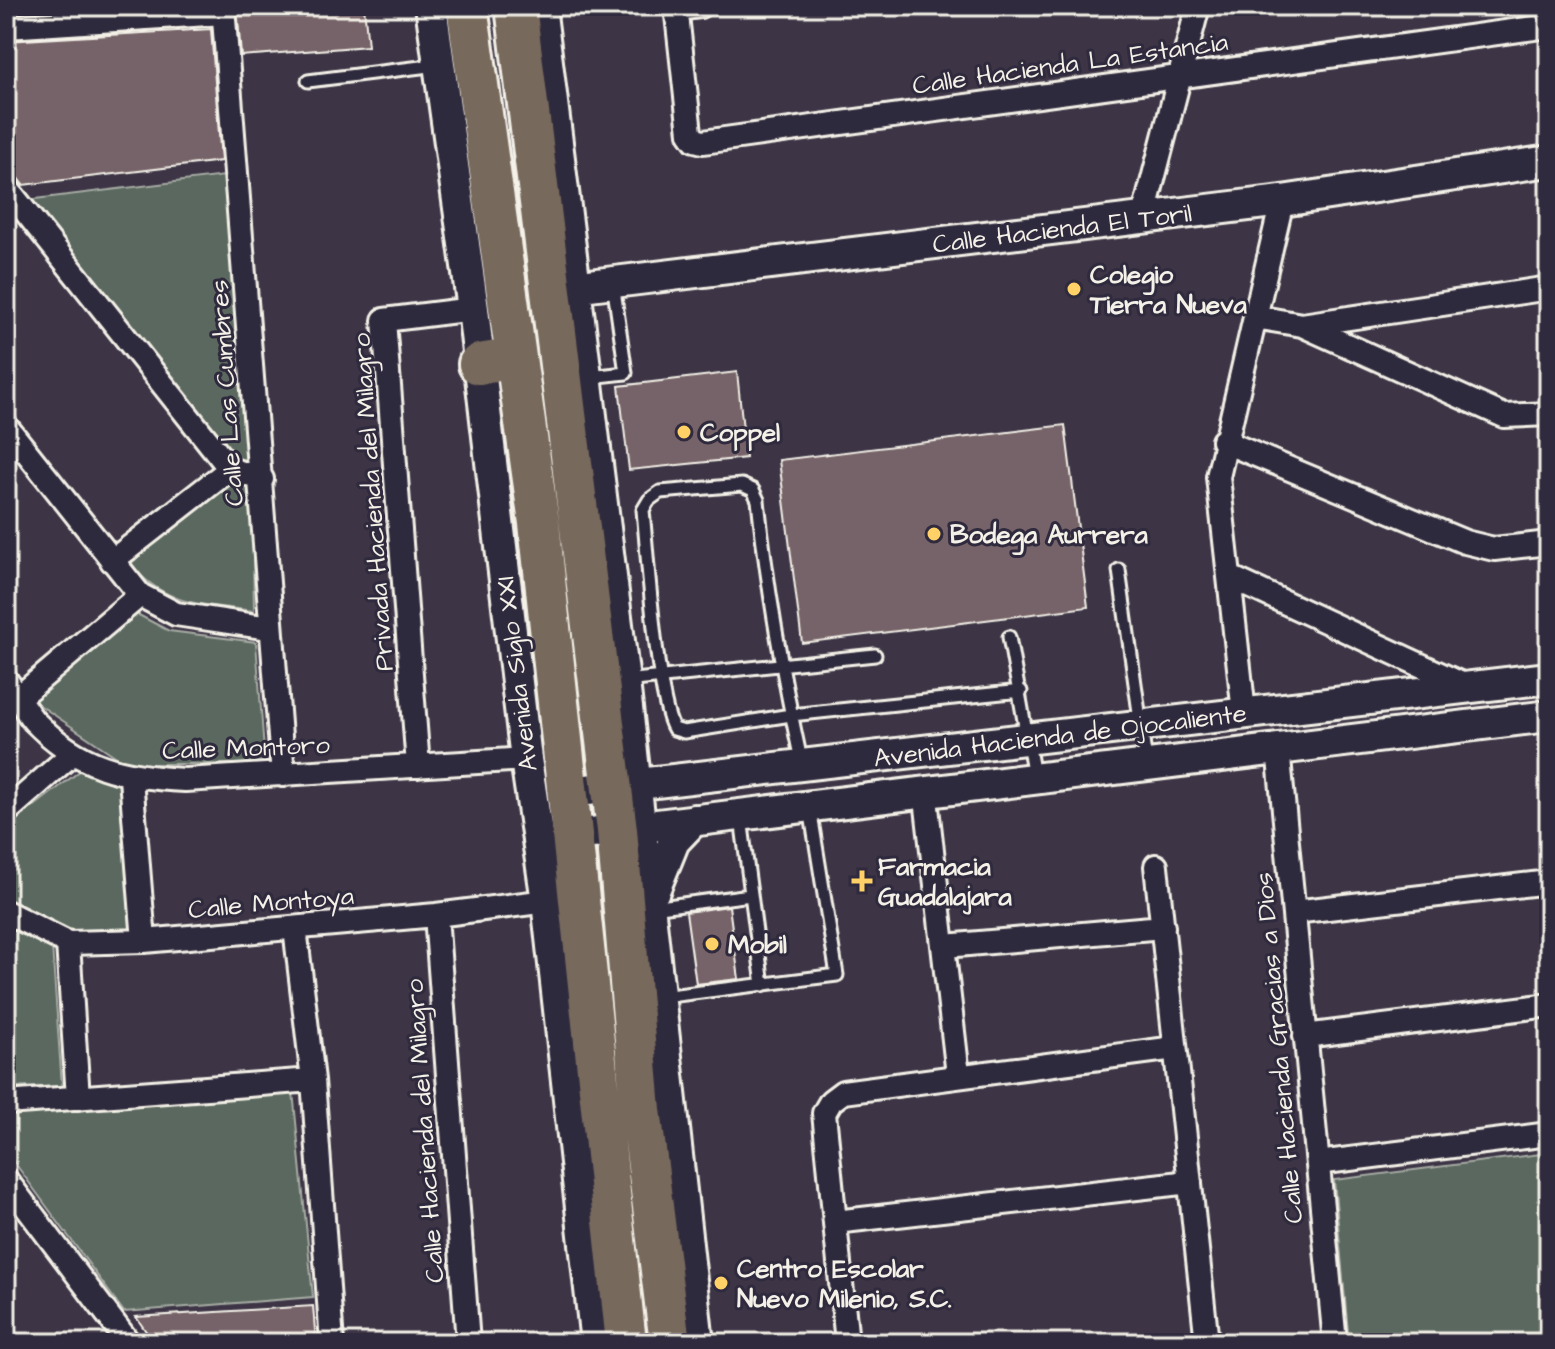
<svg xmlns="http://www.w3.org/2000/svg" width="1555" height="1349" font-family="'Architects Daughter',sans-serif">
  <rect width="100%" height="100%" fill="#3d3546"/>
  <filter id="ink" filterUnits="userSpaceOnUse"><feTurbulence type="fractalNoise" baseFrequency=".0125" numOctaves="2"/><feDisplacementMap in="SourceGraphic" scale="16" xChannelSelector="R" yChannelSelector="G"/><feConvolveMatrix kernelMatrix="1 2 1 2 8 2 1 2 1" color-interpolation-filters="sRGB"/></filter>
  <g filter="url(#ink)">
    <path fill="#5a685f" stroke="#a7aca4" stroke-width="2" d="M224 176 256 466 236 460 27 200Z
      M232 479 252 489 254 611C203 604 166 607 130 564Z
      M135 613 169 631 256 642 265 764H127L32 700Z
      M85 767 119 785 137 935C85 934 49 933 6 897V828Z
      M9 926 52 946 62 1086 6 1088V929Z
      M293 1091 313 1297 124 1312 6 1151V1115Z
      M1549 1153V1343H1349L1334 1180Z"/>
    <path fill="#766369" stroke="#f4f1e8" stroke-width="2" d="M237 6H364L368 46 241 56Z
      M211 29 221 161 23 185 6 162V41Z
      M737 372 746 458 629 470 619 386Z
      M1065 425 1088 607 802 643 779 460Z
      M729 906 739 979 696 984 686 912Z
      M313 1306 316 1343H154L136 1317Z"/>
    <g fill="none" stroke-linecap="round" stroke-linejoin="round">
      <g stroke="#f4f1e8" stroke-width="17">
        <path id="lane" d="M308 81 437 65
          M589 377 626 373 613 283
          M1119 570 1146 762
          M1009 637 1034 776
          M625 681 875 655
          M802 765C783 677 767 589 758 500L753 490 742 485 660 492 649 500 643 510C647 550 657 703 674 729L684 732 791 715 1021 691
          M741 818 763 985
          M652 908 751 895
          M661 997 837 975 810 808"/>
      </g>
      <g stroke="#f4f1e8" stroke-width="28">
        <path id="street" d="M223 6 283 775
          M676 6 690 133 695 140 703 142 1549 26
          M676 9 700 6
          M6 27 224 13
          M6 187 230 469 262 479
          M1143 218 1198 6
          M1255 317 1302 325 1504 416 1549 414
          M1302 325 1549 288
          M6 426 140 595 176 614 270 628
          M1223 441 1465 542 1494 549 1549 543
          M112 561 230 469
          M1230 577 1468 687
          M6 680C16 693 24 709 34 721 80 768 123 777 185 780L526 759
          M19 697 140 595
          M1244 713 1218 477 1282 201
          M1278 748 1335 1343
          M418 766 384 320 473 309
          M131 778 144 941
          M925 790 958 1075
          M6 812 73 753
          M1156 866 1207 1343
          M6 912 68 943 144 941 436 915 547 901
          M1294 912 1549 882
          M436 915 468 1343
          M295 928 313 1080 332 1343
          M68 943 78 1098
          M945 946 1163 927
          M1305 1036 1549 1005
          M6 1103 313 1080
          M1318 1163 1549 1134
          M6 1180 129 1343
          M835 1222 1190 1182
          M847 1343 824 1113 831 1101 843 1092 1175 1048"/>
      </g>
      <g stroke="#f4f1e8" stroke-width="36">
        <path id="secondary" d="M431 6 473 309 526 759 547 901 596 1343
          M540 6 624 681 698 1343
          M573 287 1282 201 1549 161
          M570 792 1549 678
          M575 835 1549 716
          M653 893 674 841 694 820"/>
      </g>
      <g stroke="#f4f1e8" stroke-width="46">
        <path id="highway" d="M467 6 539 523 626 1343
          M516 6 617 830 641 1110 670 1343
          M479 364 516 358"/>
      </g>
      <use href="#lane" stroke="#2f2a3d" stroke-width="11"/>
      <use href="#street" stroke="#2f2a3d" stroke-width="22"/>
      <use href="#secondary" stroke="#2f2a3d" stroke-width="30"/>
      <use href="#highway" stroke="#77695c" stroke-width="40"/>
    </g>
  </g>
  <g fill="#ffd166" stroke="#2f2a3d" stroke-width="3">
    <circle cx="1074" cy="289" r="8"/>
    <circle cx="684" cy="432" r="8"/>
    <circle cx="934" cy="534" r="8"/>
    <path d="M858 869h8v8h8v8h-8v8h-8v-8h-8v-8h8z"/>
    <circle cx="712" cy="944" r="8"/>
    <circle cx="721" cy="1283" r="8"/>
  </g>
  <g text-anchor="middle" stroke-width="6" stroke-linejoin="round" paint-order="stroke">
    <g font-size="26" fill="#f4f1e8" stroke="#2f2a3d">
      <text transform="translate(1070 63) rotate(-8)" y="9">Calle Hacienda La Estancia</text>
      <text transform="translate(1062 228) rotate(-7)" y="9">Calle Hacienda El Toril</text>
      <text transform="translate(226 393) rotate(-94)" y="9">Calle Las Cumbres</text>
      <text transform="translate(372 502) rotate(-94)" y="9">Privada Hacienda del Milagro</text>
      <text transform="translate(516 674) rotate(-97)" y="9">Avenida Siglo XXI</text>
      <text transform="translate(1060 735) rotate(-7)" y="9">Avenida Hacienda de Ojocaliente</text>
      <text transform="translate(246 747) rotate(-2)" y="9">Calle Montoro</text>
      <text transform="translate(271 902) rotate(-5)" y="9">Calle Montoya</text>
      <text transform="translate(1278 1048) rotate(-95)" y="9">Calle Hacienda Gracias a Dios</text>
      <text transform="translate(424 1131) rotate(-94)" y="9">Calle Hacienda del Milagro</text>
    </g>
    <g font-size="26" font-weight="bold" fill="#f4f1e8" stroke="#2f2a3d" text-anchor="start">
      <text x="1090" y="283">Colegio<tspan x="1090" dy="30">Tierra Nueva</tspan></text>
      <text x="700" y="441">Coppel</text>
      <text x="950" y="543">Bodega Aurrera</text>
      <text x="878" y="875">Farmacia<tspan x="878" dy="30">Guadalajara</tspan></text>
      <text x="728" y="953">Mobil</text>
      <text x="737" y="1277">Centro Escolar<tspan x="737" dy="30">Nuevo Milenio, S.C.</tspan></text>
    </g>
  </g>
  <rect width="1555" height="1349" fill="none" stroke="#2f2a3d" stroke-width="32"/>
  <rect x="16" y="16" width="1523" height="1317" fill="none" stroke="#f4f1e8" stroke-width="3" filter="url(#ink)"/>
</svg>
